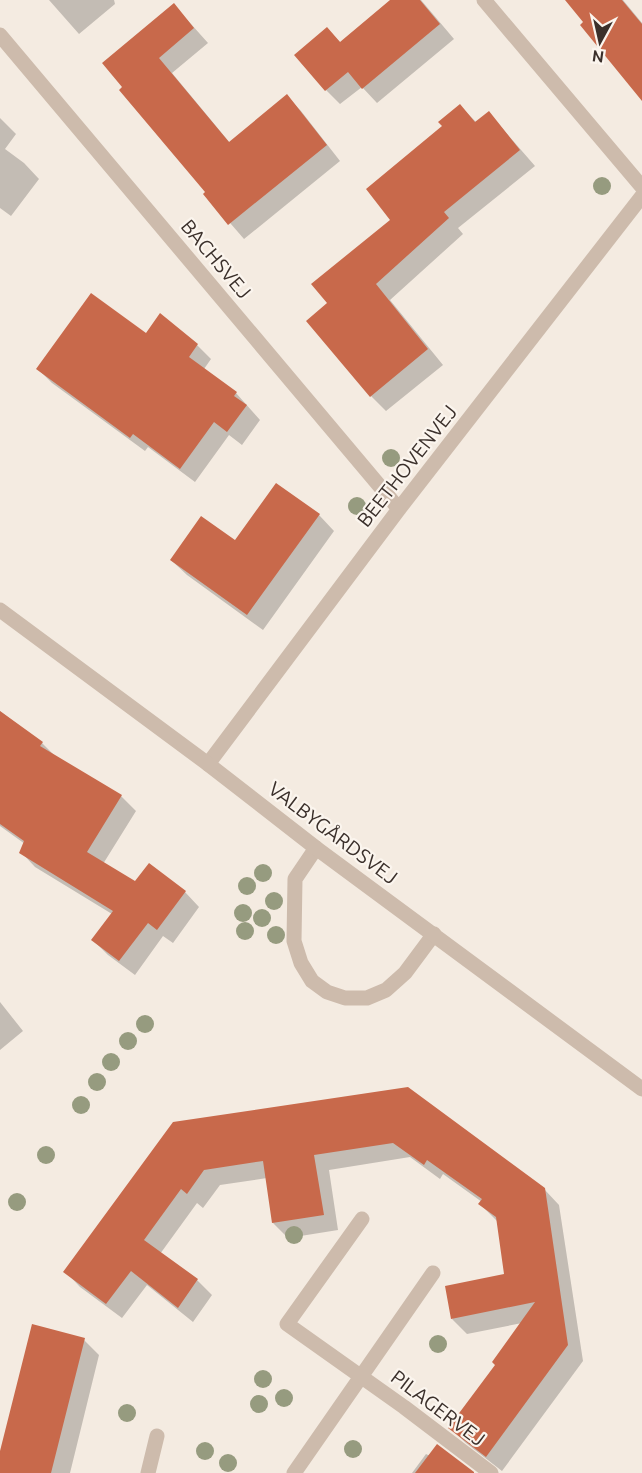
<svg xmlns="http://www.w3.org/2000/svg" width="642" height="1473" font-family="Ubuntu,sans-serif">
  <rect width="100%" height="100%" fill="#f4ebe1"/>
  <path fill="#0003" d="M49 0H114L115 4 79 34Z
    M393 0H421L454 39 377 103 362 87 340 104 326 90 327 29 341 43Z
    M571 0H623L642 23V97L585 22Z
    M174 5 208 43 172 73 230 143 287 96 301 111 340 161 244 239 205 194 207 192 122 90Z
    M460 106 477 123 489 113 535 166 458 228 463 234 390 300 443 365 386 411 371 396 329 304 392 220 444 127Z
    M0 118 16 134 5 149 24 163 39 179 11 216 0 208Z
    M147 335 197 345 211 359 204 369 236 393 260 420 242 445 229 435 195 482 148 447 145 451 52 383 38 369Z
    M319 515 334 531 263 630 187 575 171 560 235 542Z
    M0 711 42 743 56 757 121 796 136 811 103 864 135 883 185 892 199 907 173 943 163 936 135 975 108 955 93 940 112 914 35 867 21 852 25 844 0 826Z
    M0 1002 23 1031 0 1050Z
    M407 1089 544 1189 559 1205 583 1361 502 1471 466 1443 450 1428 497 1365 522 1323 467 1334 452 1319 505 1275 498 1222 480 1204 482 1202 443 1174 440 1179 410 1157 329 1170 338 1230 288 1238 273 1223 267 1178 220 1185 203 1208 197 1203 160 1254 197 1280 212 1295 193 1322 147 1285 122 1318 80 1287 65 1271 174 1124Z
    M84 1340 99 1355 70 1473H0V1457Z
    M426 1454 430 1456 472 1473H412Z"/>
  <path fill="#c8694b" d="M390 0H420L440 24 362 89 348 72 325 91 294 55 327 27 340 42Z
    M565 0H622L642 24V101L580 25 583 22Z
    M174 3 194 28 159 58 229 142 287 94 327 145 228 225 203 194 205 192 119 90 122 87 102 63Z
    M460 104 475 122 489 111 520 150 444 212 449 218 376 284 428 349 370 397 306 321 327 303 311 284 390 220 366 189 442 126 438 122Z
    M91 293 146 333 160 313 198 344 189 357 237 392 234 396 247 405 227 432 214 422 180 469 133 434 130 438 36 369Z
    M276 483 320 514 247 615 170 560 201 516 235 540Z
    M0 711 43 742 40 746 122 795 87 852 135 881 149 863 186 891 157 930 148 923 119 961 91 940 113 911 19 853 24 841 0 824Z
    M408 1087 545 1188 568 1345 486 1457 448 1428 495 1365 492 1362 535 1302 451 1319 445 1286 504 1274 496 1217 478 1204 482 1199 427 1160 424 1165 393 1143 314 1155 324 1215 272 1223 263 1161 204 1170 187 1194 181 1189 144 1240 198 1279 178 1308 131 1271 106 1304 63 1272 173 1122Z
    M32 1324 85 1338 51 1473H0V1451Z
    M437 1444 474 1472V1473H415Z"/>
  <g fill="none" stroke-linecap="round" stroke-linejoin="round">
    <path stroke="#cdbbac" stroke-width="15" d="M316 848 295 879 294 941 301 963 312 981 327 992 345 998H367L386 990 405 973 434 934"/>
    <path stroke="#cdbbac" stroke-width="15" d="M484 0 642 187
      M0 35 399 509
      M208 764 399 509 642 196
      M362 1219 287 1324 404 1407 491 1473
      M148 1473 157 1436
      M294 1473 433 1273"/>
    <path stroke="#cdbbac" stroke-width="15" d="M0 610 208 764 316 848 642 1089"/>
  </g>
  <g fill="#969b7f">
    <circle cx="602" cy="186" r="9"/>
    <circle cx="391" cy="458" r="9"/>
    <circle cx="357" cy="506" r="9"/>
    <circle cx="263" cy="873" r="9"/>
    <circle cx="247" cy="886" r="9"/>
    <circle cx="274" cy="901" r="9"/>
    <circle cx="243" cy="913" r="9"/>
    <circle cx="262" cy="918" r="9"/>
    <circle cx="245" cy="931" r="9"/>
    <circle cx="276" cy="935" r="9"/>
    <circle cx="145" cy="1024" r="9"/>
    <circle cx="128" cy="1041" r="9"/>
    <circle cx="111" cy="1062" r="9"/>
    <circle cx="97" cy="1082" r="9"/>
    <circle cx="81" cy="1105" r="9"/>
    <circle cx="46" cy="1155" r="9"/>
    <circle cx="17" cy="1202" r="9"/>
    <circle cx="294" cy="1235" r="9"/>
    <circle cx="438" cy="1344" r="9"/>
    <circle cx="263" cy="1379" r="9"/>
    <circle cx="284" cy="1398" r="9"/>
    <circle cx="259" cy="1404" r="9"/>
    <circle cx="127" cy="1413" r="9"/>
    <circle cx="353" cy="1449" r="9"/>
    <circle cx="205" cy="1451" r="9"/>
    <circle cx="228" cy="1463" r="9"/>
  </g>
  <g text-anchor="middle" stroke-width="4.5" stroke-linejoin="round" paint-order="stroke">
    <g font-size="20" fill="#3b302b" stroke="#fbf5ee">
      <text transform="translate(216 259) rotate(50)" y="7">BACHSVEJ</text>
      <text transform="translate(407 466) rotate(-52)" y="7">BEETHOVENVEJ</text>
      <text transform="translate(333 833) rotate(37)" y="7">VALBYGÅRDSVEJ</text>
      <text transform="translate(438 1408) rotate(37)" y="7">PILAGERVEJ</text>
    </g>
  </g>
  <g transform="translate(600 42) rotate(188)" stroke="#fbf5ee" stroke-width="4.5" paint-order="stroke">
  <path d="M0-4.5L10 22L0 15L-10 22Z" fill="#3b302b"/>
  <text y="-9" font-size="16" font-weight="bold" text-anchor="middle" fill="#3b302b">N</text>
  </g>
</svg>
